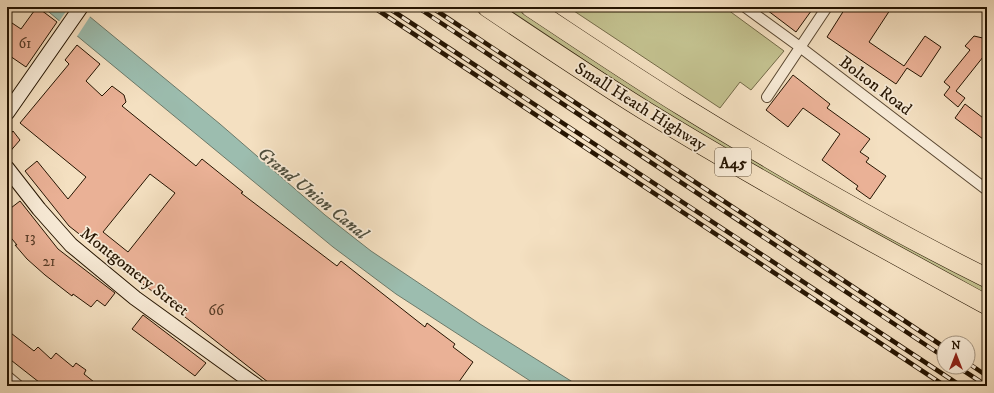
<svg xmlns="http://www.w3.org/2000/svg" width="994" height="393" font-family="'IM FELL DW Pica',serif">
  <rect width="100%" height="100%" fill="#f4e0c1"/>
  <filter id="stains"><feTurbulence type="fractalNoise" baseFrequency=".005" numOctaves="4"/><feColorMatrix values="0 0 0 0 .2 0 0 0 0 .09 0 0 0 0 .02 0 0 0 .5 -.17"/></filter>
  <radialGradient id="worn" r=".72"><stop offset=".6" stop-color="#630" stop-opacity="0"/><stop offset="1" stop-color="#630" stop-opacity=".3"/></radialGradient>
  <path fill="#c2c08e" stroke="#746a48" d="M505 7H520L550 28 987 284V298L827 209 650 104Z
    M568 7H724L784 51 751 90 740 82 720 108Z"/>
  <path fill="#9cbdaf" stroke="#6c7969" d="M43 7H78L220 124 325 215 371 251 480 324 579 386H538L396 294 333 247 82 40Z"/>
  <path fill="#f4e0c1" d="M69 7H81L91 15 76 38 58 23Z"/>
  <path fill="#eab196" stroke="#251401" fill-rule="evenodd" d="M37 7 57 22 26 67 7 54V31L12 23 21 29Z
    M763 7H814L796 32Z
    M846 7H892L869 42 904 66 925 36 941 47 921 77 907 68 896 84 827 37Z
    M974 36 987 39V52L956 91 965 98 958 107 944 95 950 87 944 82 970 50 965 46Z
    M77 45 100 64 86 81 102 96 112 86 124 95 126 102 122 106 196 166 202 159 243 192 241 193 337 266 341 261 425 327 427 323 455 344 453 347 473 362 456 386H273L69 226 25 171 37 161 68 199 86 177 20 123 69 64 65 60ZM150 174 175 193 128 252 103 232Z
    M793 75 830 104 827 108 870 139 860 152 869 158 866 162 886 176 870 199 856 189 858 186 822 160 840 134 803 108 788 127 766 110Z
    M965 104 987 121V142L955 118Z
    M13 131 20 140 7 155V138Z
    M20 201 58 249 115 293 105 306 97 300 91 307 73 294 72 296 45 275 27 259 15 245H17L7 233V211Z
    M143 315 206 363 195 376 132 329Z
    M7 330 34 351 38 347 51 359 56 353 73 367 76 363 86 370 84 374 99 386H44L7 357Z"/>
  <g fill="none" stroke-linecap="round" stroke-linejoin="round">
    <g stroke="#594731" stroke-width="12">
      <path id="street" d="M745 7 800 47 987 190
        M767 97 827 7
        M7 376 19 386"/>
    </g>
    <g stroke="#251401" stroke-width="16">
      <path id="secondary" d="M7 113 81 7
        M7 168 39 209 71 245 135 298 257 386"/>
    </g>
    <g stroke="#251401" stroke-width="20">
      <path id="highway" d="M487 7C539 42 591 77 644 110 756 179 872 242 987 305
        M530 7C580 40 630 74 682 106 781 167 882 226 987 278"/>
    </g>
    <use href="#street" stroke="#f8ebd7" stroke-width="10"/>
    <use href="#secondary" stroke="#f8ebd7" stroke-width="14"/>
    <use href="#highway" stroke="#f4e0c1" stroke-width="19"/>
    <g stroke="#251401" stroke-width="4.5">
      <path id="rail" d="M373 7 945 386
        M387 7 961 386
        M417 7 944 357
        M431 7 944 347
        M968 363 987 376
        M958 367 987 386"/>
    </g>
    <use href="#rail" stroke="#f8ebd7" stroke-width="3" stroke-dasharray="9" stroke-linecap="butt"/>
  </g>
  <g text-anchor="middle" stroke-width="3.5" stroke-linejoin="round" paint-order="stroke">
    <g font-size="15" fill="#563b26">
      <text x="25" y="48">61</text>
      <text x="30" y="242">13</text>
      <text x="49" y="266">21</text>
      <text x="216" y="315">66</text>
    </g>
    <rect fill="#f8ebd7" stroke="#645441" stroke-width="1" x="715" y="148" width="36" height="28" rx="3"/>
    <g font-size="16" font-weight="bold" fill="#251401">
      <text x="733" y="168">A45</text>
    </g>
    <g font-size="17" fill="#251401" stroke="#f8ebd7">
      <text transform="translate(876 85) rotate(37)" y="6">Bolton Road</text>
      <text transform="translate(641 106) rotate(32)" y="6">Small Heath Highway</text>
      <text transform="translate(135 271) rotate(38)" y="6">Montgomery Street</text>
    </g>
    <g font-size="18" font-style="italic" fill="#4f4f3e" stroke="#f8ebd7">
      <text transform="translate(313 193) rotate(39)" y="6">Grand Union Canal</text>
    </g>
  </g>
  <rect width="994" height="393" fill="none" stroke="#f4e0c1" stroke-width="24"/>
  <rect x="8" y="8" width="978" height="377" fill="none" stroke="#251401" stroke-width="2"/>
  <rect x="12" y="12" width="970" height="369" fill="none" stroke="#251401"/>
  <g transform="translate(956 355)"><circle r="19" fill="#f8ebd7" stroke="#a49581"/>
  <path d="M0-3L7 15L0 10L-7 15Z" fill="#8f2418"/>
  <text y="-6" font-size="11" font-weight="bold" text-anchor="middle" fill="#251401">N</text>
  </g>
  <rect width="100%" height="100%" filter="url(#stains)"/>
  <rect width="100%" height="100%" fill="url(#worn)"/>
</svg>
